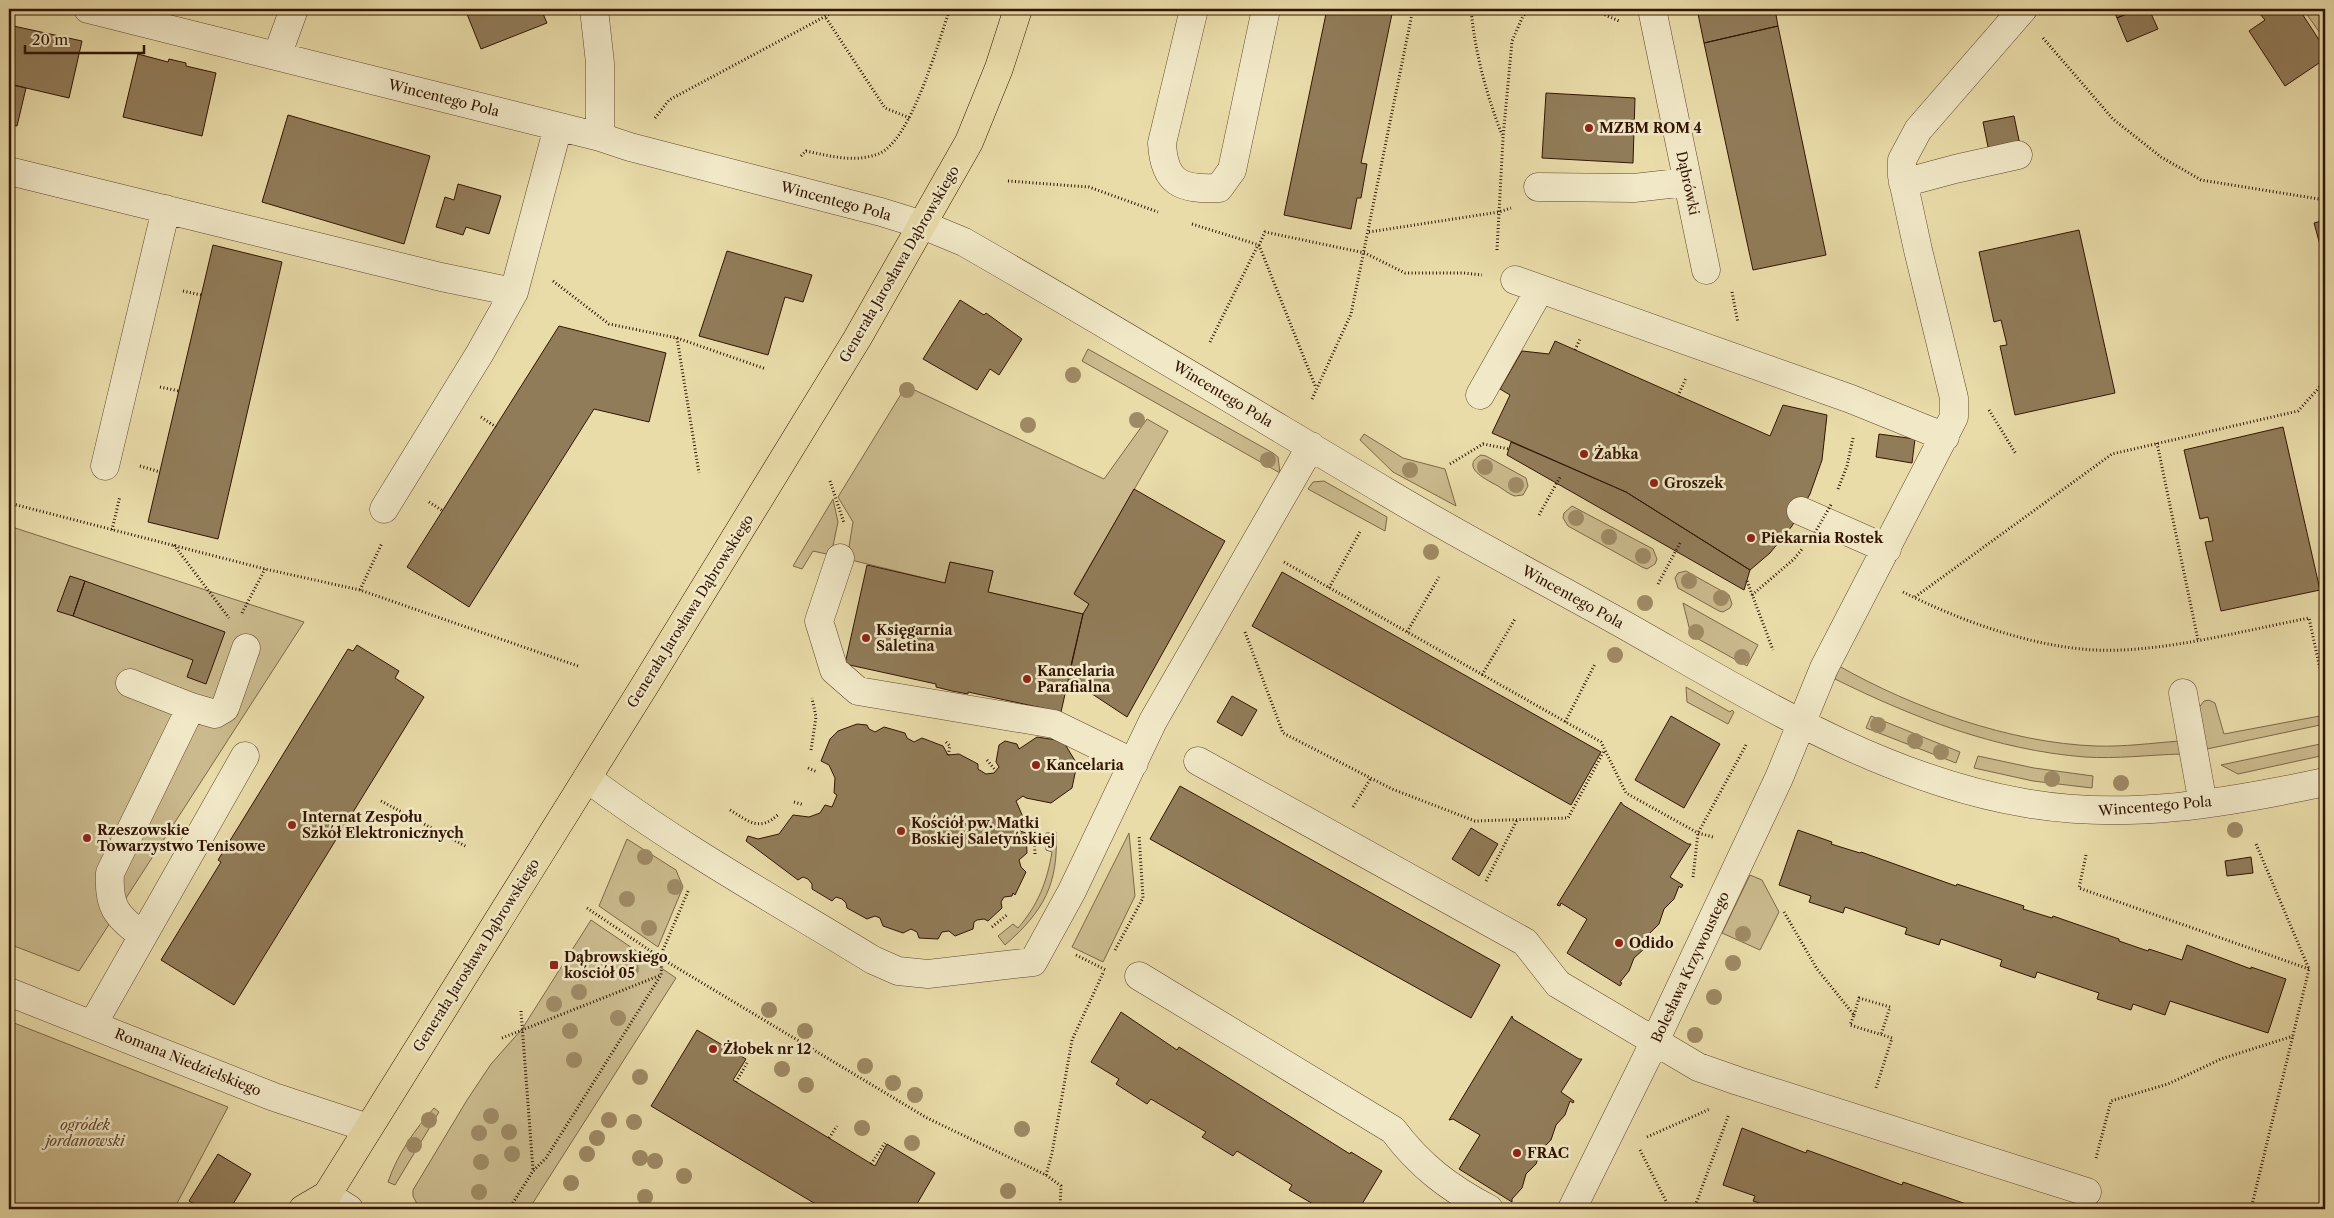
<svg xmlns="http://www.w3.org/2000/svg" width="2334" height="1218" font-family="'Libre Caslon Text',serif">
  <rect width="100%" height="100%" fill="#e9dca9"/>
  <filter id="stains"><feTurbulence type="fractalNoise" baseFrequency=".004" numOctaves="4"/><feColorMatrix values="0 0 0 0 .2 0 0 0 0 .09 0 0 0 0 .02 0 0 0 .5 -.17"/></filter>
  <radialGradient id="worn" r=".72"><stop offset=".6" stop-color="#630" stop-opacity="0"/><stop offset="1" stop-color="#630" stop-opacity=".3"/></radialGradient>
  <path fill="#caba8d" stroke="#7e6748" d="M2303 9H2325V40Z
    M1088 349 1273 453 1278 457 1280 473 1082 361Z
    M906 386 1104 479 1147 419 1168 431 1074 593 1089 604 1083 614 988 592 993 571 950 562 945 583 847 559 853 522 838 497Z
    M1364 434 1403 458 1445 469 1456 506 1393 472 1360 440Z
    M1481 455 1486 456 1526 478 1528 486 1523 495C1522 495 1516 496 1515 496 1510 495 1503 489 1498 486 1487 480 1459 467 1481 455Z
    M1324 481 1387 517 1385 531 1308 489 1313 482Z
    M833 499 838 522 831 555 813 551 802 569 793 566Z
    M1572 506 1653 549 1657 559 1655 564 1647 569 1642 567 1568 526 1563 518 1564 513Z
    M9 526 304 622 79 971 9 944Z
    M1686 571 1729 595 1732 604 1730 608 1723 612 1719 611 1678 588 1675 578 1678 573Z
    M1683 603 1758 645 1747 666 1691 635Z
    M1839 666C1913 708 2010 743 2096 746 2124 747 2152 743 2180 741V754C2149 755 2116 759 2085 757 1996 750 1914 718 1835 679Z
    M1686 687 1730 712 1732 710 1734 712 1728 724 1687 702Z
    M2209 700 2215 703 2224 734 2325 715V724L2207 749 2197 710 2204 701Z
    M1871 716 1960 752 1956 763 1866 728Z
    M2325 743V755L2238 774 2221 765Z
    M1978 756 2034 768 2093 776 2092 788 2033 781 1974 768Z
    M1056 832C1059 884 1043 912 1005 945L998 936 1013 924 1018 928C1038 905 1047 882 1052 852L1046 850V833Z
    M1129 833 1135 896 1103 962 1072 947Z
    M627 839 676 870 683 887 658 947 599 906Z
    M1750 875 1762 880 1779 912 1760 950 1722 933Z
    M591 920 676 978 529 1209 419 1208 413 1196V1190L467 1100 491 1064 522 1029Z
    M9 1021 228 1107 174 1209H9Z
    M434 1108 439 1112 395 1185 388 1182C397 1155 415 1129 434 1108Z"/>
  <path fill="#917c59" stroke="#321402" d="M465 9H541L547 23 481 49Z
    M1327 9H1393L1361 163 1367 164 1361 198H1357L1351 229 1284 215Z
    M1697 9H1775L1778 26 1704 43Z
    M2113 9H2138L2117 18Z
    M2138 9H2149L2158 29 2127 42 2117 18Z
    M2267 9H2299L2325 49V59L2285 86 2249 31 2265 20 2260 14Z
    M9 25 82 41 69 98 9 84Z
    M1778 26 1826 255 1753 270 1704 43Z
    M138 54 168 62 169 59 186 63V66L216 73 202 136 123 117Z
    M9 84 26 88 17 126 9 124Z
    M1546 93 1635 98 1633 163 1542 158Z
    M288 115 430 156 404 244 262 202Z
    M2014 116 2020 145 1989 152 1983 122Z
    M458 184 501 196 489 234 466 227 463 235 436 227 445 197 454 200Z
    M2325 220V251L2322 252 2314 223Z
    M2079 230 2115 393 2015 415 2000 346 2007 345 2001 320 1994 322 1979 252Z
    M213 245 282 262 218 539 148 522Z
    M727 251 812 275 803 302 785 297 768 355 699 336Z
    M960 300 984 315 986 313 1022 339 999 375 990 369 977 390 923 359Z
    M559 326 666 353 649 422 594 409 469 607 407 567Z
    M1555 341 1770 436 1783 405 1827 415 1822 460 1810 494 1792 526 1770 553 1750 570 1626 492 1492 433 1510 395 1500 389 1522 351 1549 354Z
    M2283 427 2320 590 2221 611 2205 542 2213 541 2208 517 2200 519 2184 450Z
    M1879 434 1915 439 1912 463 1876 457Z
    M1511 442 1626 492 1750 570 1744 590 1507 455Z
    M1134 489 1225 541 1127 717 1068 678 1083 614 1089 604 1074 594Z
    M950 562 993 571 988 592 1083 614 1061 712 968 692V694L952 691 936 687V684L845 664 867 565 945 583Z
    M1282 572 1601 752 1571 805 1252 626Z
    M70 576 85 581 73 616 57 611Z
    M85 581 225 632 206 684 187 677 193 660 73 616Z
    M357 645 399 671 395 678 424 697 234 1005 161 960 221 862 218 860 348 649 353 651Z
    M1232 696 1257 710 1242 736 1217 722Z
    M1671 716 1720 744 1684 808 1635 780Z
    M857 724 867 725 869 729 875 732 884 727 905 733 907 738 914 742 922 738 943 746 948 755 959 754 978 764V769L986 774 994 773 999 767 996 762 999 745 1005 741 1017 744 1019 749 1037 737 1063 741 1077 764 1072 788 1051 803 1026 798 1023 796 1016 801 1023 817 1018 826 1020 831 1026 833 1027 853 1019 860 1021 867 1026 872 1015 895 1013 893 1012 896 1004 897 1001 902 1002 908 988 921 984 919 977 920 974 922 973 929 955 936 949 931 942 932 938 939 919 938 917 932 911 929 903 933 883 926 880 918 875 916 867 919 847 908 846 903 842 899 836 897 832 901 812 889V884L808 879 803 877 798 880 746 841 748 836 758 839 779 834 793 815 809 817 820 813 825 805 832 807 837 795 834 793 835 778 829 765 821 761 830 739 838 731Z
    M1180 786 1500 965 1471 1018 1150 839Z
    M1621 802 1623 805 1688 844H1691L1670 877 1683 885 1681 888 1679 886 1674 899 1664 909 1659 924 1649 934 1645 948 1634 958 1629 971 1620 982 1622 983 1620 986 1567 953 1587 919 1561 903 1560 906 1557 905Z
    M1471 828 1498 844 1479 876 1452 859Z
    M1798 830 1832 842 1831 844 1860 853 1861 852 1956 886 1957 884 2024 906 2023 909 2052 918 2053 916 2119 939V941L2148 951 2149 949 2182 960 2187 945 2251 969V967L2286 979 2268 1033 2170 1001 2165 1015 2133 1004 2131 1010 2097 999 2099 993 2037 972 2035 978 2000 966 2002 960 1941 939 1939 945 1905 934 1907 928 1845 907 1843 913 1809 902 1811 896 1779 885Z
    M2251 857 2253 873 2227 876 2225 861Z
    M1121 1012 1177 1050 1179 1047 1350 1154 1351 1152 1382 1171 1359 1209H1333L1323 1203 1320 1208 1289 1190 1292 1185 1237 1151 1233 1156 1202 1137 1206 1132 1151 1099 1147 1104 1116 1084 1119 1079 1091 1062Z
    M1512 1016 1513 1019 1579 1059H1582L1561 1092 1574 1101 1573 1103 1570 1101 1565 1115 1556 1125 1551 1140 1541 1150 1536 1164 1526 1174 1522 1188 1512 1199V1202L1459 1169 1480 1135 1453 1119 1449 1120Z
    M697 1030 746 1059 733 1080 875 1166 887 1144 935 1173 914 1209H824L651 1106Z
    M1742 1128 1806 1153 1807 1150 1902 1185 1903 1182 1969 1205 1968 1207 1974 1209H1777L1753 1201 1755 1196 1723 1185Z
    M218 1154 251 1174 230 1209H203L189 1201Z"/>
  <g fill="none" stroke-linecap="round" stroke-linejoin="round">
    <g stroke="#60462c" stroke-width="29">
      <path id="minor" d="M88 9 600 137 630 147 881 212 923 225 964 242C1107 324 1247 409 1388 493 1463 538 1542 579 1619 622 1747 694 1878 778 2025 803 2126 821 2227 803 2325 782
        M594 9 600 63V137
        M1194 9 1162 143C1164 183 1181 190 1219 188L1232 170 1266 9
        M1652 9 1706 270
        M277 56 294 9
        M9 171 441 277 514 292
        M1903 183 1955 169 2018 155
        M1538 187 1634 188 1687 182
        M1515 280 1851 399 1945 437
        M1480 395 1540 289
        M105 466 166 209
        M384 509 480 353 514 292 558 127
        M1801 511 1887 549
        M840 558 819 621 834 670 858 691 1054 724 1134 763
        M130 683 191 707
        M2183 693 2203 804
        M1198 761 1525 942 1558 984 1698 1067 1738 1081 2087 1192
        M587 778C677 846 777 901 873 960L898 971 928 974 1033 962 1072 891 1153 721 1311 446
        M142 935C116 916 108 906 110 873L191 707 215 714 225 708 246 648
        M1139 976 1393 1130C1420 1166 1449 1188 1489 1209
        M9 992 274 1097 368 1128
        M93 1024 245 756
        M327 1195 349 1209
        M1572 1209 1655 1041 1779 778 1824 668 1954 417V398L1918 250 1902 176V160L1918 130 2023 9"/>
    </g>
    <g stroke="#321402" stroke-width="29">
      <path id="major" d="M303 1209 327 1195 645 685 857 339 969 142 999 68 1018 9"/>
    </g>
    <path stroke="#321402" stroke-width="3" stroke-dasharray="1 2.5" stroke-linecap="butt" d="M1471 9C1475 53 1486 93 1502 135
      M1592 9 1619 21
      M826 18 885 108 910 118
      M2043 38 2113 119 2161 157 2201 180 2325 200
      M655 118 669 100 839 9
      M801 156 806 151C830 156 854 163 878 154 911 142 938 42 950 9
      M1008 181 1089 187 1158 212
      M1192 224 1259 245 1265 232 1365 253 1405 273H1464L1482 275
      M1369 232 1499 212 1511 208
      M1259 245 1316 388
      M1497 250 1503 138 1512 41 1523 16 1530 9
      M553 281 609 324 677 338 699 473
      M183 291 201 295
      M1732 292 1738 323
      M677 338 766 369
      M1210 342 1258 245
      M1575 350 1580 339
      M160 387 179 391
      M1678 396 1686 378
      M1312 399 1351 314 1413 9
      M1989 410 2016 454
      M481 417 496 427
      M2157 443 2198 640
      M1450 464 1483 444 1509 449
      M140 466 160 472
      M830 481 844 523
      M1838 489 1847 466 1853 438
      M429 502 443 511
      M9 503 265 569 360 590 578 666
      M1539 515 1560 477
      M112 530 120 496
      M174 545 229 618
      M1284 562 1601 742 1626 793 1698 833 1713 837
      M1747 581 1773 650
      M1658 584 1680 543
      M1329 588 1361 530
      M360 590 382 543
      M1903 592C1967 624 2050 654 2122 650 2184 647 2247 630 2309 618L2325 692
      M1752 595 1794 559 1803 548
      M1915 597 2112 454 2298 411 2325 381
      M242 613 265 569
      M1245 632 1283 733 1392 789 1475 821 1568 818 1604 751
      M1407 632 1439 577
      M1482 675 1515 619
      M1565 722 1595 664
      M946 742 950 746 948 755
      M811 750 816 717 812 698
      M987 760 996 771
      M808 768 817 772
      M381 801 467 847
      M794 802 804 805
      M1353 807 1371 778
      M730 810C750 822 759 832 779 814
      M1034 832 1035 854
      M2086 855 2079 888 2309 969
      M1693 877 1698 833 1746 745
      M1486 881 1517 820
      M587 908 664 960 927 1118 1046 1175 1061 1186 1060 1209
      M1784 912 1817 969 1854 1015 1850 1025 1892 1038 1876 1088
      M992 927 1008 914
      M1115 950 1143 898 1139 835
      M1076 955 1106 970
      M521 1011 533 1170
      M1854 1015 1859 998 1890 1007 1881 1035
      M502 1038 661 975
      M736 1082 747 1063
      M1647 1137 1710 1109
      M829 1138 837 1126
      M1640 1150 1670 1209
      M2096 1158 2111 1101 2168 1084 2221 1059 2293 1036
      M871 1164 885 1143
      M1046 1175 1052 1153 1072 1040 1104 971
      M509 1209 533 1171 546 1158 661 975 663 950 689 889
      M1694 1209 1729 1114
      M2251 1209 2309 969 2256 844"/>
    <use href="#minor" stroke="#f1e8c7" stroke-width="28"/>
    <use href="#major" stroke="#e9dca9" stroke-width="28"/>
    <path stroke="#321402" stroke-width="3" stroke-dasharray="1 2.5" stroke-linecap="butt" d="M1813 536 1832 503"/>
  </g>
  <g fill="#9e8a64">
    <circle cx="1073" cy="375" r="8"/>
    <circle cx="907" cy="390" r="8"/>
    <circle cx="1137" cy="420" r="8"/>
    <circle cx="1028" cy="425" r="8"/>
    <circle cx="1268" cy="460" r="8"/>
    <circle cx="1485" cy="467" r="8"/>
    <circle cx="1410" cy="470" r="8"/>
    <circle cx="1516" cy="485" r="8"/>
    <circle cx="1576" cy="518" r="8"/>
    <circle cx="1609" cy="537" r="8"/>
    <circle cx="1431" cy="552" r="8"/>
    <circle cx="1643" cy="556" r="8"/>
    <circle cx="1689" cy="581" r="8"/>
    <circle cx="1721" cy="598" r="8"/>
    <circle cx="1645" cy="603" r="8"/>
    <circle cx="1696" cy="632" r="8"/>
    <circle cx="1615" cy="655" r="8"/>
    <circle cx="1742" cy="657" r="8"/>
    <circle cx="1878" cy="725" r="8"/>
    <circle cx="1915" cy="741" r="8"/>
    <circle cx="1941" cy="752" r="8"/>
    <circle cx="2052" cy="779" r="8"/>
    <circle cx="2121" cy="783" r="8"/>
    <circle cx="2235" cy="830" r="8"/>
    <circle cx="645" cy="857" r="8"/>
    <circle cx="675" cy="887" r="8"/>
    <circle cx="627" cy="899" r="8"/>
    <circle cx="649" cy="928" r="8"/>
    <circle cx="1743" cy="934" r="8"/>
    <circle cx="1733" cy="963" r="8"/>
    <circle cx="631" cy="969" r="8"/>
    <circle cx="579" cy="992" r="8"/>
    <circle cx="1714" cy="997" r="8"/>
    <circle cx="554" cy="1004" r="8"/>
    <circle cx="769" cy="1010" r="8"/>
    <circle cx="618" cy="1018" r="8"/>
    <circle cx="570" cy="1031" r="8"/>
    <circle cx="805" cy="1031" r="8"/>
    <circle cx="1695" cy="1035" r="8"/>
    <circle cx="574" cy="1060" r="8"/>
    <circle cx="865" cy="1066" r="8"/>
    <circle cx="782" cy="1069" r="8"/>
    <circle cx="640" cy="1077" r="8"/>
    <circle cx="893" cy="1083" r="8"/>
    <circle cx="806" cy="1085" r="8"/>
    <circle cx="915" cy="1095" r="8"/>
    <circle cx="491" cy="1116" r="8"/>
    <circle cx="429" cy="1120" r="8"/>
    <circle cx="609" cy="1120" r="8"/>
    <circle cx="634" cy="1122" r="8"/>
    <circle cx="862" cy="1128" r="8"/>
    <circle cx="1022" cy="1129" r="8"/>
    <circle cx="509" cy="1132" r="8"/>
    <circle cx="479" cy="1133" r="8"/>
    <circle cx="597" cy="1138" r="8"/>
    <circle cx="912" cy="1143" r="8"/>
    <circle cx="414" cy="1145" r="8"/>
    <circle cx="512" cy="1154" r="8"/>
    <circle cx="587" cy="1154" r="8"/>
    <circle cx="640" cy="1158" r="8"/>
    <circle cx="655" cy="1161" r="8"/>
    <circle cx="481" cy="1162" r="8"/>
    <circle cx="684" cy="1176" r="8"/>
    <circle cx="571" cy="1183" r="8"/>
    <circle cx="1008" cy="1191" r="8"/>
    <circle cx="479" cy="1192" r="8"/>
    <circle cx="645" cy="1197" r="8"/>
  </g>
  <g fill="#8f2418" stroke="#f1e8c7" stroke-width="2">
    <circle cx="1589" cy="128" r="5"/>
    <circle cx="1584" cy="454" r="5"/>
    <circle cx="1654" cy="483" r="5"/>
    <circle cx="1751" cy="538" r="5"/>
    <circle cx="866" cy="638" r="5"/>
    <circle cx="1027" cy="679" r="5"/>
    <circle cx="1036" cy="765" r="5"/>
    <circle cx="292" cy="825" r="5"/>
    <circle cx="901" cy="831" r="5"/>
    <circle cx="87" cy="838" r="5"/>
    <circle cx="1619" cy="943" r="5"/>
    <rect x="549" y="960" width="10" height="10" rx="2.5"/>
    <circle cx="713" cy="1049" r="5"/>
    <circle cx="1517" cy="1153" r="5"/>
  </g>
  <g text-anchor="middle" stroke-width="5" stroke-linejoin="round" paint-order="stroke">
    <g font-size="14" fill="#321402" stroke="#f1e8c7">
      <text transform="translate(444 98) rotate(14)" y="5">Wincentego Pola</text>
      <text transform="translate(1688 183) rotate(78)" y="5">Dąbrówki</text>
      <text transform="translate(836 201) rotate(15)" y="5">Wincentego Pola</text>
      <text transform="translate(899 264) rotate(-60)" y="5">Generała Jarosława Dąbrowskiego</text>
      <text transform="translate(1223 394) rotate(31)" y="5">Wincentego Pola</text>
      <text transform="translate(1573 597) rotate(29)" y="5">Wincentego Pola</text>
      <text transform="translate(690 611) rotate(-58)" y="5">Generała Jarosława Dąbrowskiego</text>
      <text transform="translate(2155 806) rotate(-5)" y="5">Wincentego Pola</text>
      <text transform="translate(476 955) rotate(-58)" y="5">Generała Jarosława Dąbrowskiego</text>
      <text transform="translate(1690 967) rotate(-65)" y="5">Bolesława Krzywoustego</text>
      <text transform="translate(188 1062) rotate(22)" y="5">Romana Niedzielskiego</text>
    </g>
    <g font-size="14" font-weight="bold" fill="#321402" stroke="#f1e8c7" text-anchor="start">
      <text x="1599" y="133">MZBM ROM 4</text>
      <text x="1594" y="459">Żabka</text>
      <text x="1664" y="488">Groszek</text>
      <text x="1761" y="543">Piekarnia Rostek</text>
      <text x="876" y="635">Księgarnia<tspan x="876" dy="16">Saletina</tspan></text>
      <text x="1037" y="676">Kancelaria<tspan x="1037" dy="16">Parafialna</tspan></text>
      <text x="1046" y="770">Kancelaria</text>
      <text x="302" y="822">Internat Zespołu<tspan x="302" dy="16">Szkół Elektronicznych</tspan></text>
      <text x="911" y="828">Kościół pw. Matki<tspan x="911" dy="16">Boskiej Saletyńskiej</tspan></text>
      <text x="97" y="835">Rzeszowskie<tspan x="97" dy="16">Towarzystwo Tenisowe</tspan></text>
      <text x="1629" y="948">Odido</text>
      <text x="564" y="962">Dąbrowskiego<tspan x="564" dy="16">kościół 05</tspan></text>
      <text x="723" y="1054">Żłobek nr 12</text>
      <text x="1527" y="1158">FRAC</text>
    </g>
    <g font-size="14" font-style="italic" fill="#60462c" stroke="#f1e8c7">
      <text x="85" y="1130">ogródek<tspan x="85" dy="16">jordanowski</tspan></text>
    </g>
  </g>
  <rect width="2334" height="1218" fill="none" stroke="#e9dca9" stroke-width="30"/>
  <rect x="10" y="10" width="2314" height="1198" fill="none" stroke="#321402" stroke-width="2.5"/>
  <rect x="15" y="15" width="2304" height="1188" fill="none" stroke="#321402"/>
  <path d="M25 45v8h119v-8" fill="none" stroke="#321402" stroke-width="2.5"/>
  <text x="32" y="45" font-size="15" fill="#321402" stroke="#f1e8c7" stroke-width="4" paint-order="stroke">20 m</text>
  <rect width="100%" height="100%" filter="url(#stains)"/>
  <rect width="100%" height="100%" fill="url(#worn)"/>
</svg>
